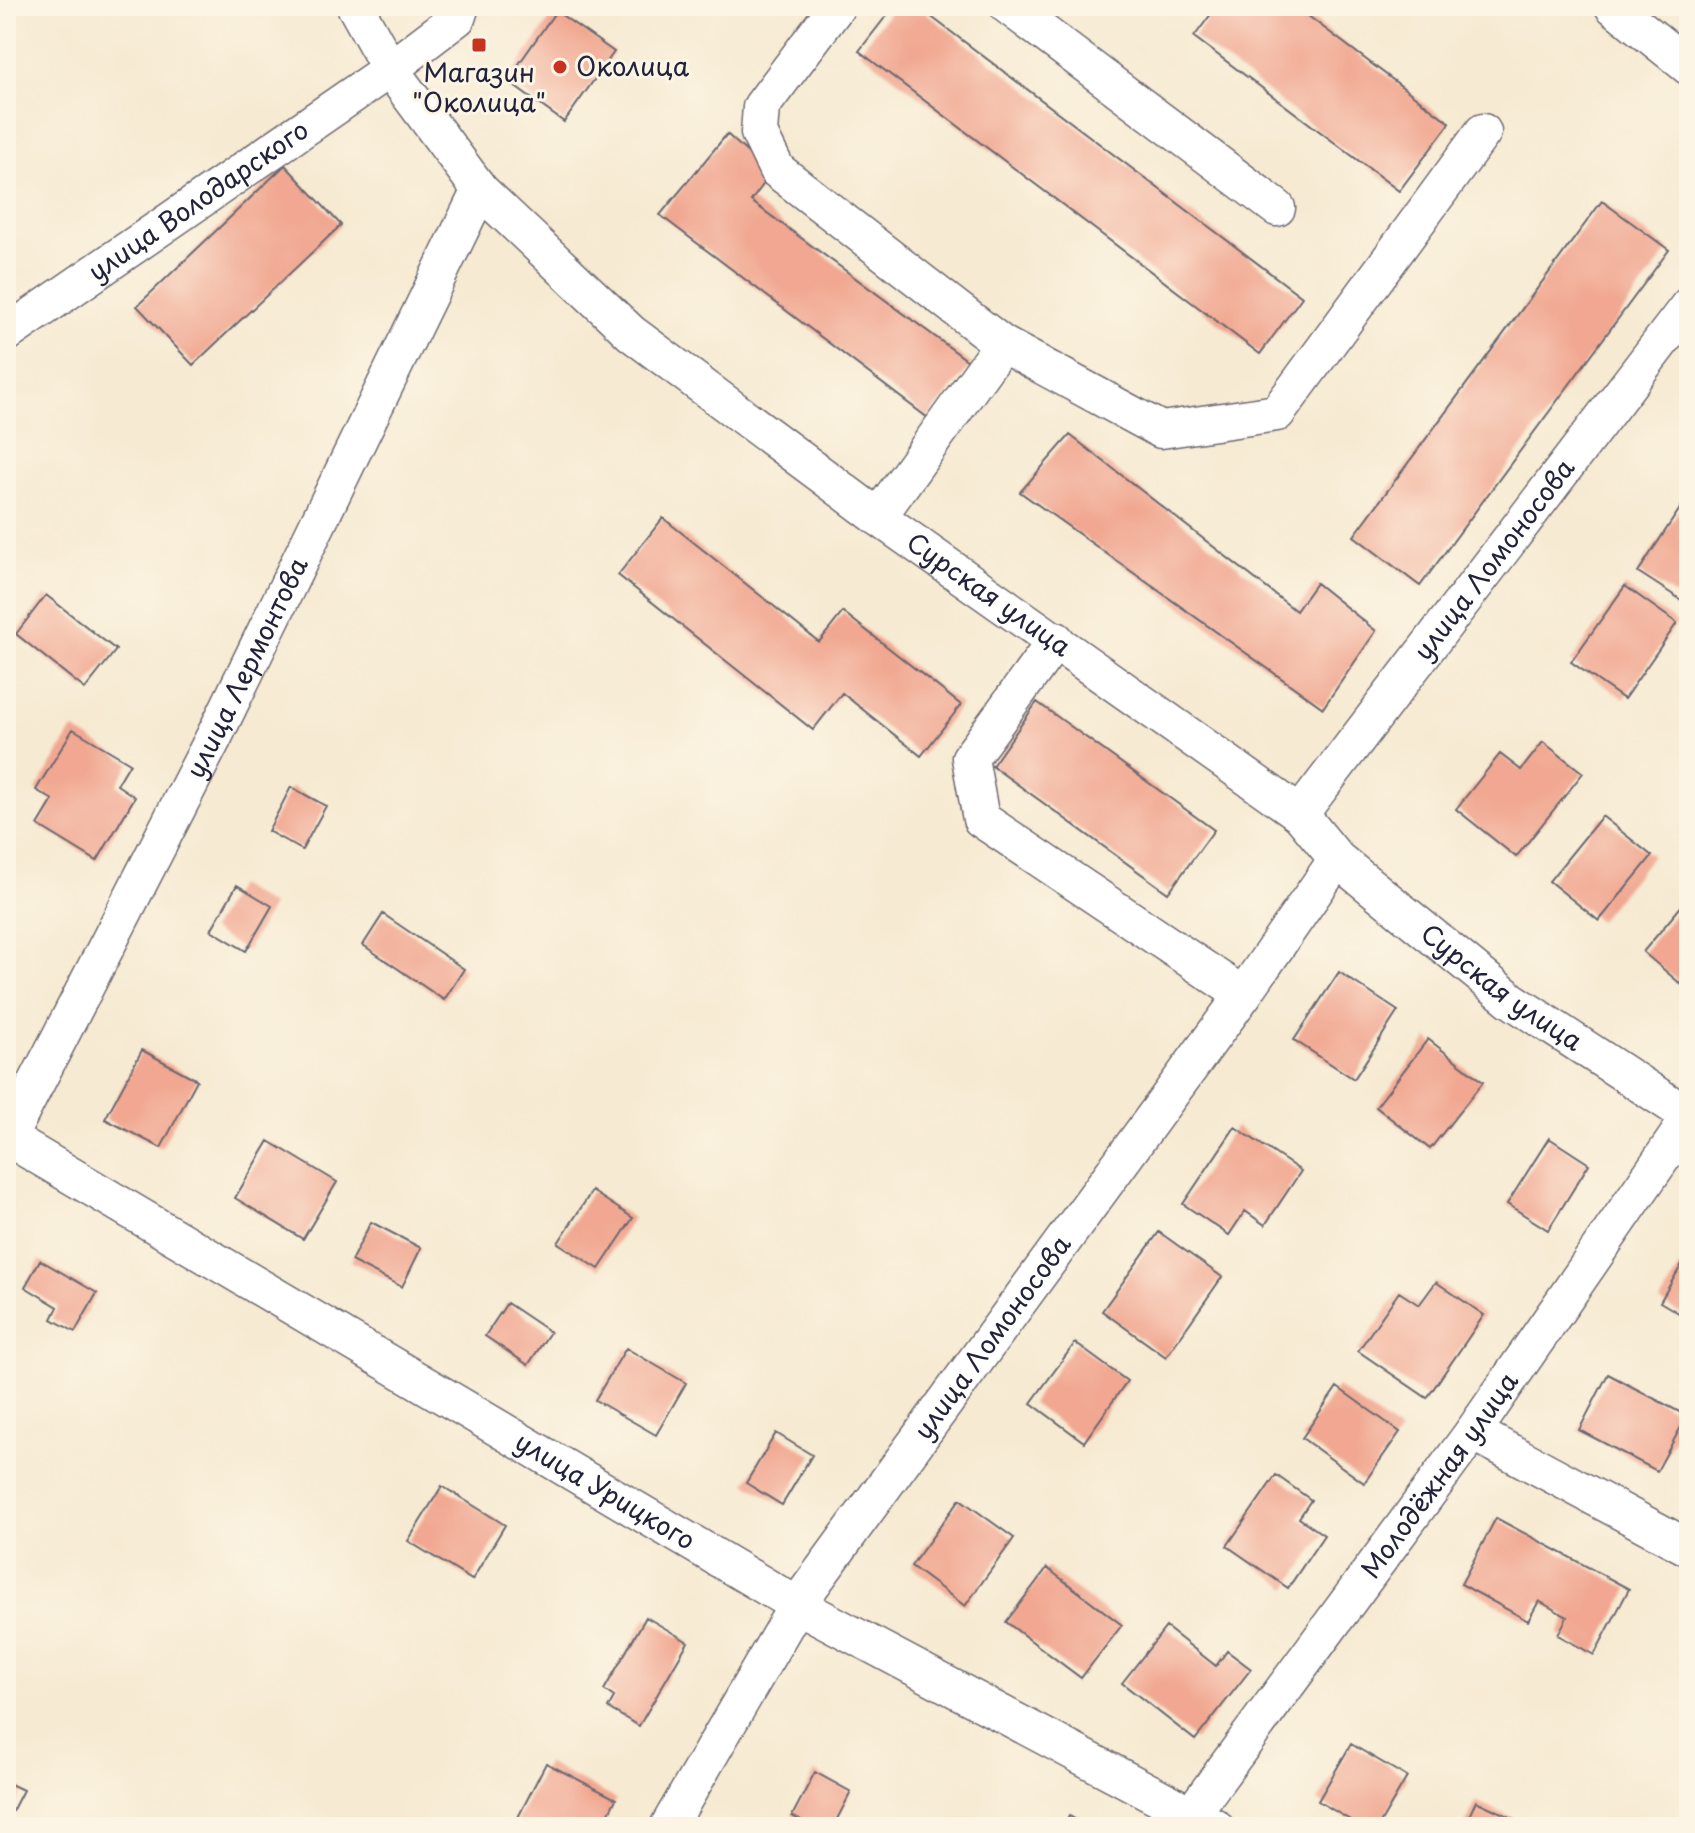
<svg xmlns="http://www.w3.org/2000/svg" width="1695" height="1833" font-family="'Playpen Sans',sans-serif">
  <rect width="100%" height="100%" fill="#fcf5e5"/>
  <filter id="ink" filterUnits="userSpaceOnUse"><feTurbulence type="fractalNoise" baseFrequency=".0125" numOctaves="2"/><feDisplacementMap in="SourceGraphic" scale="16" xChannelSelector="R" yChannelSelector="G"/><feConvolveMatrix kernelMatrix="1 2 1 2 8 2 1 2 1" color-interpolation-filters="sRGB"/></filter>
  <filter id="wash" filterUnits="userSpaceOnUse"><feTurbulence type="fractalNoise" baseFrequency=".006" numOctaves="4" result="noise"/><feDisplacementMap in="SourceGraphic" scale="32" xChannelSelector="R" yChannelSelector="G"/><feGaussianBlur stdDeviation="1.8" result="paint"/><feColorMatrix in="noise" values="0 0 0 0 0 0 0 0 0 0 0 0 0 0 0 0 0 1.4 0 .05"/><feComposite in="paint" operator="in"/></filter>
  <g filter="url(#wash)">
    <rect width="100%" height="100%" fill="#f6ead2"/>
    <g id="blocks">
      <path fill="#f1a791" d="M894 6H917L1302 297 1260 354 859 51Z
        M1217 6H1295L1450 123 1399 191 1194 37Z
        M556 11 614 52 564 122 507 81Z
        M727 134 771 174 751 201 972 364 928 418 660 215Z
        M285 165 341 225 193 365 137 306Z
        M1602 201 1669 250 1420 586 1354 536Z
        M1070 435 1296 611 1316 583 1376 631 1323 708 1020 492Z
        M1689 495V605L1638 572Z
        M663 518 819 642 843 612 961 705 921 756 842 693 813 730 618 575Z
        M1625 586 1677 623 1624 699 1571 662Z
        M46 595 116 650 85 689 16 634Z
        M1037 702 1214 830 1168 893 992 766Z
        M73 729 130 763 117 785 135 797 97 861 38 825 53 800 36 790Z
        M1543 742 1583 773 1516 857 1456 809 1500 754 1521 770Z
        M291 787 326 806 302 850 268 831Z
        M1602 816 1652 856 1599 921 1549 881Z
        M237 885 272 906 246 951 211 930Z
        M1689 897V991L1643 952Z
        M383 914 464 969 444 1000 363 945Z
        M1339 972 1398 1011 1354 1079 1294 1040Z
        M1428 1039 1483 1082 1430 1149 1376 1107Z
        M142 1050 197 1080 161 1148 105 1119Z
        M1235 1127 1301 1171 1265 1225 1245 1211 1229 1235 1183 1204Z
        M1549 1138 1589 1164 1548 1230 1507 1204Z
        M269 1141 337 1182 303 1239 235 1198Z
        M592 1191 633 1218 599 1269 558 1243Z
        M371 1222 421 1248 402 1287 351 1261Z
        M1159 1232 1222 1277 1166 1357 1102 1311Z
        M1689 1252V1319L1660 1302Z
        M40 1260 97 1293 75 1332 52 1319 58 1307 25 1287Z
        M1436 1282 1484 1315 1427 1398 1358 1351 1399 1292 1419 1305Z
        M507 1303 550 1332 528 1365 485 1336Z
        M1075 1343 1127 1381 1084 1442 1031 1403Z
        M626 1348 686 1383 656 1435 595 1400Z
        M1608 1374 1687 1416 1657 1471 1579 1430Z
        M1337 1387 1400 1432 1364 1483 1302 1438Z
        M776 1433 812 1455 782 1505 746 1483Z
        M1276 1475 1311 1500 1299 1518 1324 1535 1288 1588 1227 1546Z
        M442 1486 505 1525 472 1580 408 1541Z
        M960 1499 1014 1538 965 1606 911 1566Z
        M1496 1518 1629 1589 1594 1655 1558 1635 1567 1617 1539 1601 1528 1621 1461 1584Z
        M1047 1568 1122 1625 1081 1678 1006 1622Z
        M646 1617 688 1642 639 1726 608 1708 614 1697 604 1690Z
        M1166 1627 1216 1666 1227 1651 1251 1669 1195 1740 1122 1683Z
        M1351 1744 1407 1777 1378 1827H1362L1318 1801Z
        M546 1763 616 1799 602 1827H513Z
        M815 1772 851 1792 833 1827H813L792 1816Z
        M6 1782 23 1790 6 1823Z
        M1476 1801 1532 1827H1464Z
        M1069 1816 1089 1827H1063Z"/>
    </g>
  </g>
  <g filter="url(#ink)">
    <use href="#blocks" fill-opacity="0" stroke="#6c6870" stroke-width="2"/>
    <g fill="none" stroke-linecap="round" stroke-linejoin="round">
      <g stroke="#6c6870" stroke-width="39">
        <g id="minor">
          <path id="s1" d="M355 6 390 69 480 190 631 333 878 517 1300 814 1337 859 1511 1000 1689 1116"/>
          <path d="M837 6 761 107 759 133 777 170 1002 344"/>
          <path d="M1008 6 1277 208"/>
          <path d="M1613 6 1689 67"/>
          <path id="s2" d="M6 334 390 69 457 18 461 6"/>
          <path d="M878 517 1002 344 1161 430 1277 413 1483 132"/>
          <path d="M1056 640 970 758 981 819 1243 995"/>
          <path id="s3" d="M1300 814 1689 305"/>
          <path id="s4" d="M6 1137 797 1605 1215 1827"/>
          <path id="s5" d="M6 1142 214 737 480 190"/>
          <path d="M1473 1432 1689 1548"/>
          <path id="s6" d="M668 1827 797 1605 1243 995 1337 859"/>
          <path id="s7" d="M1182 1827 1473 1432 1689 1119"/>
        </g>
      </g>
      <use href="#minor" stroke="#fff" stroke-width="36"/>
    </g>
  </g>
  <g fill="#c8321e" stroke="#fcf5e5" stroke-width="3">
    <rect x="471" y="37" width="16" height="16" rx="4"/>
    <circle cx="560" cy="67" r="8"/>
  </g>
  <g text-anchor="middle" stroke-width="6" stroke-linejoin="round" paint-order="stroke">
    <g font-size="26" fill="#22223b" stroke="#fcf5e5" text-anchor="start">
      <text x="576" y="76">Околица</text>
      <text x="479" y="82" text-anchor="middle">Магазин<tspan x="479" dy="30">"Околица"</tspan></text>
    </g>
    <g font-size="26" fill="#22223b" stroke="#fcf5e5">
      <text dy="9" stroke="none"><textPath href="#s2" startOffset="234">улица Володарского</textPath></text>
      <text dy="9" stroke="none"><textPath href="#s3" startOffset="320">улица Ломоносова</textPath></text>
      <text dy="9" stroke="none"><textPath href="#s1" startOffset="874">Сурская улица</textPath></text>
      <text dy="9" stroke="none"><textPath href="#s5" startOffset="532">улица Лермонтова</textPath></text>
      <text dy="9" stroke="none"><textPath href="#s1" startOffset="1522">Сурская улица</textPath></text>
      <text dy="9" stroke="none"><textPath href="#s6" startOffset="588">улица Ломоносова</textPath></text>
      <text dy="9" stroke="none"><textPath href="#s7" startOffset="436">Молодёжная улица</textPath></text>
      <text dy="9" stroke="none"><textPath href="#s4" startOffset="696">улица Урицкого</textPath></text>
    </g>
  </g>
  <rect width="1695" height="1833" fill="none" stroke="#fcf5e5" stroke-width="32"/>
</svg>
